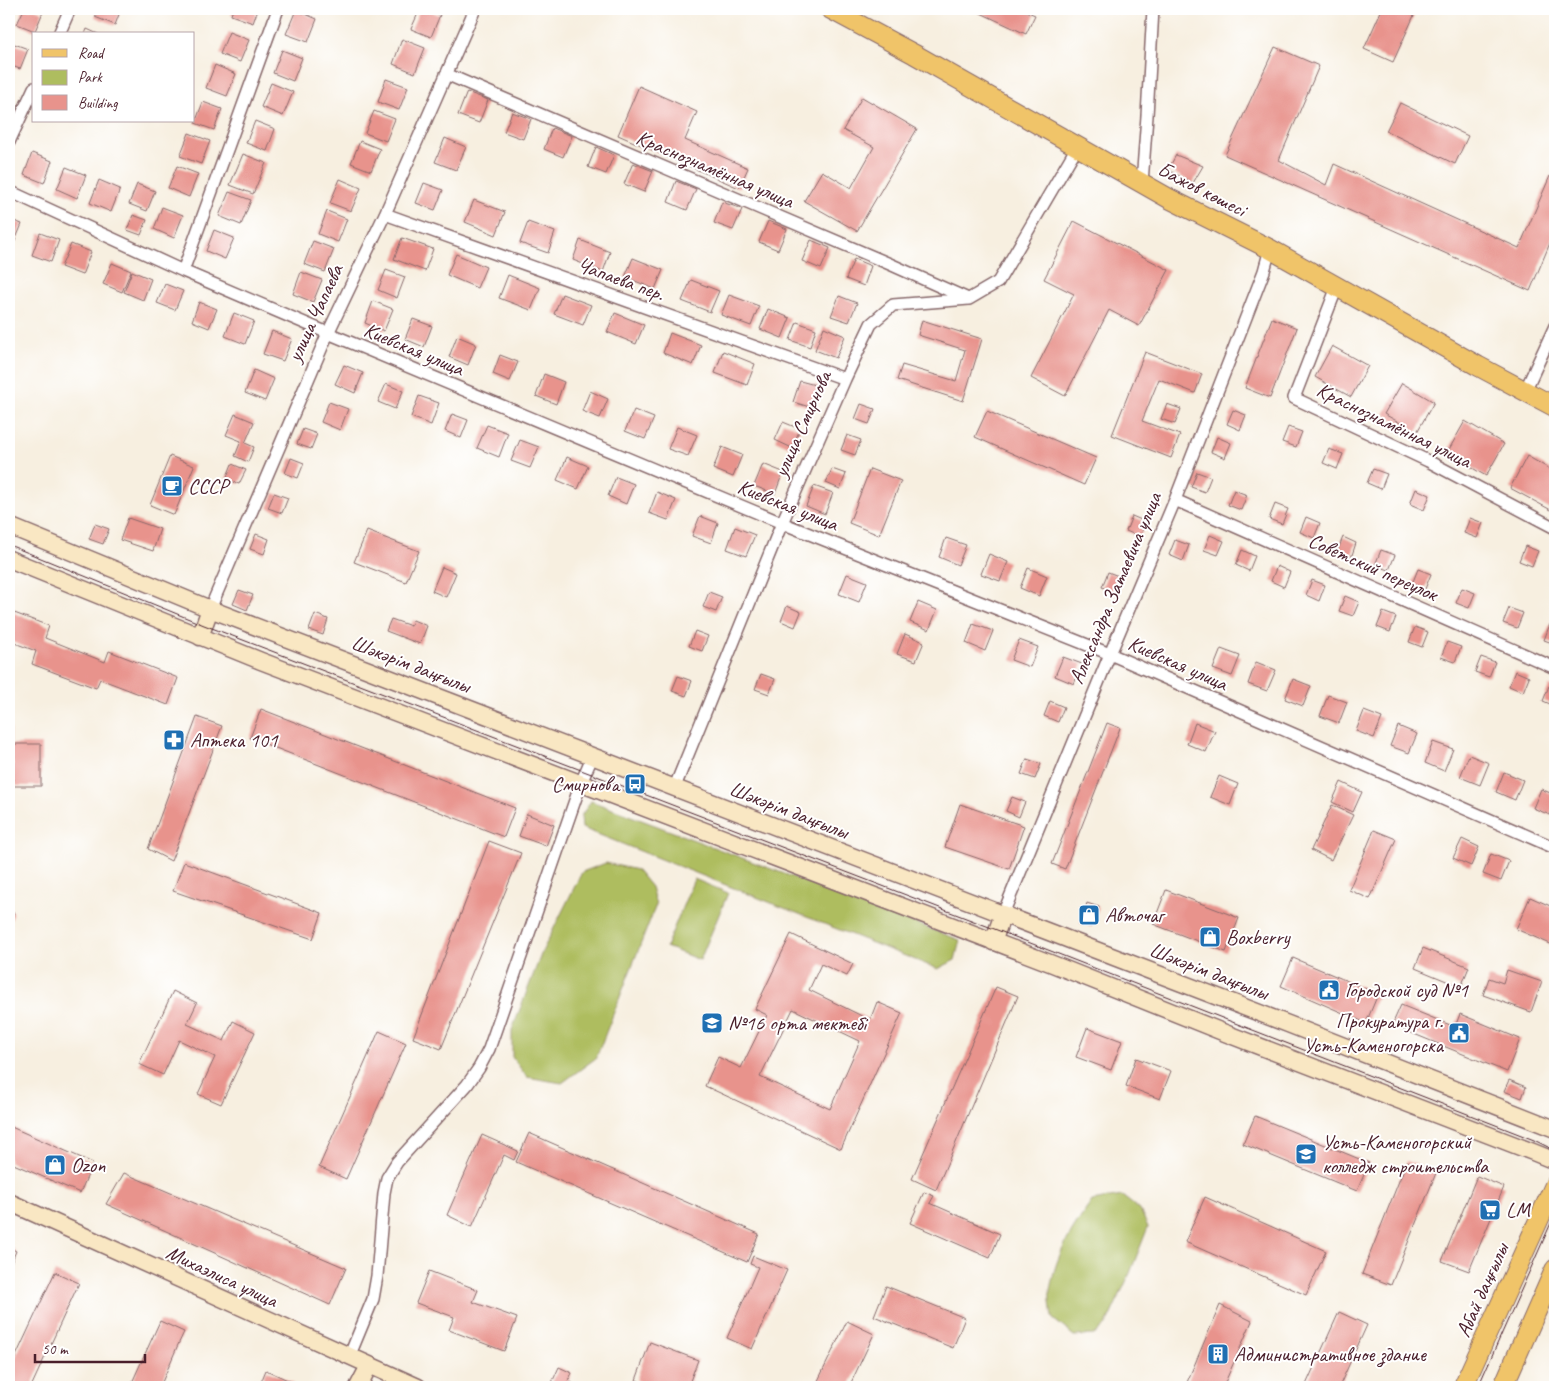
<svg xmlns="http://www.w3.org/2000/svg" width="1564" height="1396" font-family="Caveat,sans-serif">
  <rect width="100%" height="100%" fill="#fff"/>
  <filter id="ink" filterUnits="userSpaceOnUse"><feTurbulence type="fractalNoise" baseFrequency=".02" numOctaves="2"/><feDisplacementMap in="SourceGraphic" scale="10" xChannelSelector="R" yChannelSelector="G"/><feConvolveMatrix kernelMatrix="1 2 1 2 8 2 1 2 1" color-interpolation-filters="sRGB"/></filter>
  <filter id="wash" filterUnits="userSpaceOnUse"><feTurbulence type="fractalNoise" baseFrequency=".0096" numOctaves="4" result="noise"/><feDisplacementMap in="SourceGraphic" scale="20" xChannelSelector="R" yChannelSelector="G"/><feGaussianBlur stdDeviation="1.12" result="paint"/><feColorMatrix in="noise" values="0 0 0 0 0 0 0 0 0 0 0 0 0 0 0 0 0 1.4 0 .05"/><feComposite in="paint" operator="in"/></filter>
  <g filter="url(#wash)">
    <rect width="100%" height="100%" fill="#f7efe0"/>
    <path fill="#aebd5f" stroke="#7c6e45" d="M591 801 960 940 955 960 938 969 582 828 581 816Z
      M606 863 637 870 651 887 656 905 596 1058 562 1083 527 1077 512 1057V1030L542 952 582 872Z
      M694 879 728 893 700 960 666 947Z
      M1122 1196 1140 1210 1148 1227 1130 1273 1106 1325 1094 1335 1074 1336 1052 1318C1051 1309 1049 1299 1050 1291 1055 1255 1072 1230 1092 1201Z"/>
    <g id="blocks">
      <path fill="#e8938c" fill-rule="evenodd" d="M24 9H35L43 12 35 31 17 24Z
        M99 9H121L115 25 95 17Z
        M233 9H258L253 23 231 15Z
        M420 9H425L440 15 431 37 411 29Z
        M972 9H1021L1035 15 1026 34Z
        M1382 9H1417L1393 62 1364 49Z
        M296 10 317 19 308 42 286 34Z
        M87 29 98 34H85Z
        M229 32 249 40 240 62 220 54Z
        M402 39 425 48 415 73 393 64Z
        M9 42 28 49 20 69 9 65Z
        M1275 47 1319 66 1279 160 1326 185 1334 164 1519 248 1550 176 1555 179V231L1530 291 1225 155Z
        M282 50 302 58 293 81 273 73Z
        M215 65 236 74 227 96 206 88Z
        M386 79 408 87 399 110 378 102Z
        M271 83 293 92 283 116 261 107Z
        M639 86 697 112 685 140 748 168 739 188 618 135Z
        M467 92 488 100 479 123 458 115Z
        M862 97 917 129 857 231 804 201 822 171 851 188 874 147 843 130Z
        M203 102 222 109 214 130 195 123Z
        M1400 103 1468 136 1455 164 1386 131Z
        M374 111 395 119 386 141 365 133Z
        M512 112 531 119 523 139 504 132Z
        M255 121 275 129 267 151 246 143Z
        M552 128 572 136 563 157 544 149Z
        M189 133 210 141 201 164 180 156Z
        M445 138 466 147 456 170 435 162Z
        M360 141 380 149 371 171 351 163Z
        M596 147 614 155 606 174 588 167Z
        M32 153 52 161 44 183 24 175Z
        M243 154 266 163 253 194 230 185Z
        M1176 155 1203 166 1193 183 1168 170Z
        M633 163 653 171 644 192 624 184Z
        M177 166 198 174 189 197 168 188Z
        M66 167 86 175 77 198 57 189Z
        M340 179 361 188 351 211 330 203Z
        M99 180 120 189 111 212 90 203Z
        M676 181 696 189 687 210 668 202Z
        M424 183 443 190 435 210 416 203Z
        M137 184 155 191 147 211 129 204Z
        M229 192 251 200 241 225 219 216Z
        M474 200 505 212 496 235 465 222Z
        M722 202 742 209 733 230 714 223Z
        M162 207 183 215 174 238 154 229Z
        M327 211 347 219 338 242 318 234Z
        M133 215 147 220 141 235 127 230Z
        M9 219 22 224 13 246 9 244Z
        M768 221 787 229 778 250 759 242Z
        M1074 221 1169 270 1139 326 1109 310 1065 396 1031 378 1074 294 1044 279Z
        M528 222 555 232 548 253 520 243Z
        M214 230 234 238 225 259 206 251Z
        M40 233 59 240 51 262 32 255Z
        M402 238 433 249 425 271 394 259Z
        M580 240 610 252 603 272 573 260Z
        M811 240 830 248 821 269 802 261Z
        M313 241 334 249 325 272 304 264Z
        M71 244 91 252 82 275 61 267Z
        M456 254 486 267 477 288 447 275Z
        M633 258 663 270 655 289 625 277Z
        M854 259 871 266 864 286 846 279Z
        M112 263 131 271 122 292 103 284Z
        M386 270 405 277 397 298 378 290Z
        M132 271 151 279 143 300 124 292Z
        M301 272 322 280 313 302 293 294Z
        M508 275 540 288 531 310 499 298Z
        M691 280 719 291 710 312 682 301Z
        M165 284 183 291 175 310 157 303Z
        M562 294 591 305 583 325 554 314Z
        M729 295 759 306 751 326 721 315Z
        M839 296 857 303 849 322 831 316Z
        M373 301 393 309 384 331 365 323Z
        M199 302 217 309 209 328 192 321Z
        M768 309 790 318 782 338 760 329Z
        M234 313 254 321 245 344 225 336Z
        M615 313 644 325 636 344 607 332Z
        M1272 318 1297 328 1270 398 1245 388Z
        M413 319 432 326 424 347 405 339Z
        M922 320 982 339 963 401 897 380 902 365 956 381 965 350 918 335Z
        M797 322 816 329 810 347 790 340Z
        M824 327 845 336 836 358 815 350Z
        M272 331 292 339 283 361 263 354Z
        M670 333 701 345 693 365 663 353Z
        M457 336 476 344 468 365 449 357Z
        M1332 346 1368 366 1351 397 1315 377Z
        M723 351 755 364 747 385 715 373Z
        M1145 352 1202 374 1195 393 1159 379 1142 421 1180 435 1171 458 1112 435Z
        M500 355 518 362 510 381 493 374Z
        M344 365 363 373 355 393 335 384Z
        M254 370 274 379 265 401 245 393Z
        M544 374 564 382 556 404 536 396Z
        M800 381 819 386 813 408 793 402Z
        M1402 383 1434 402 1417 432 1384 414Z
        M386 384 403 391 395 409 378 402Z
        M590 391 608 399 600 418 582 411Z
        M419 396 439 403 431 425 411 417Z
        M329 402 348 409 340 430 321 422Z
        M861 404 875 409 869 424 855 419Z
        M1167 404 1181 409 1175 424 1161 419Z
        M634 410 654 418 645 439 625 431Z
        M1233 410 1246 415 1240 430 1227 424Z
        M987 411 1096 458 1084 485 975 437Z
        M235 414 254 422 245 443 254 447 248 462 235 456 241 441 226 435Z
        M452 414 468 420 461 438 445 431Z
        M1465 421 1504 444 1486 476 1447 453Z
        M783 422 800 429 792 448 775 440Z
        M487 425 508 433 499 457 477 448Z
        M677 427 697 435 688 456 668 449Z
        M1288 427 1302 432 1296 447 1282 442Z
        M303 429 317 434 311 449 297 444Z
        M847 435 861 440 855 455 841 450Z
        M1217 437 1231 443 1225 458 1211 452Z
        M520 440 539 447 530 468 511 461Z
        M722 447 742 455 733 477 713 469Z
        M1329 449 1343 454 1337 469 1323 463Z
        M170 456 194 466 174 515 150 505Z
        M1527 456 1555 472V502L1551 510 1510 488Z
        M567 457 588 466 578 489 557 480Z
        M291 458 304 463 298 478 285 473Z
        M232 464 246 470 239 484 226 479Z
        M763 464 783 472 775 494 754 486Z
        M832 469 846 474 840 489 826 483Z
        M870 469 901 481 879 535 849 523Z
        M1373 469 1387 474 1381 489 1367 483Z
        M1197 472 1211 477 1205 492 1191 487Z
        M616 477 634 484 626 504 608 496Z
        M814 486 833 493 825 514 806 506Z
        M1416 489 1430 495 1424 510 1410 504Z
        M1234 490 1247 495 1241 510 1228 505Z
        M657 492 676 500 668 520 649 513Z
        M274 493 288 498 282 513 268 508Z
        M1275 504 1288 509 1282 524 1269 519Z
        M700 516 718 523 711 543 692 536Z
        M1132 516 1146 522 1140 537 1126 531Z
        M1306 517 1320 523 1314 538 1300 532Z
        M128 518 160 529 153 551 120 540Z
        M1470 518 1483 523 1477 538 1464 533Z
        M95 524 109 529 103 544 89 539Z
        M735 527 755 535 746 556 727 549Z
        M367 531 419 551 406 582 354 562Z
        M256 534 269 539 264 554 250 549Z
        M1210 535 1224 541 1218 555 1204 550Z
        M1343 537 1356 543 1351 558 1337 552Z
        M946 538 966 545 958 565 939 557Z
        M1175 540 1189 545 1183 561 1169 555Z
        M1525 546 1538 551 1532 566 1519 561Z
        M1242 550 1255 556 1249 571 1236 565Z
        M1381 550 1395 555 1389 570 1375 565Z
        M989 554 1008 562 1000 581 981 574Z
        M1277 566 1290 572 1284 587 1271 581Z
        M442 567 456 573 446 597 432 591Z
        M1028 568 1047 576 1039 596 1020 588Z
        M1418 569 1431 574 1425 589 1412 584Z
        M1108 572 1121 577 1115 593 1102 587Z
        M847 574 867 582 859 602 839 594Z
        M1312 580 1325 585 1319 601 1306 595Z
        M1462 588 1475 593 1469 608 1456 603Z
        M239 590 253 595 247 610 233 604Z
        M709 592 722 597 716 612 703 607Z
        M1345 596 1359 602 1353 616 1339 611Z
        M918 602 937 610 929 630 910 622Z
        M787 606 801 612 795 627 781 621Z
        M1509 608 1523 613 1517 628 1503 623Z
        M9 611 49 626 45 638 105 662 109 651 178 678 168 705 100 679 96 688 32 664 36 651 9 641Z
        M1383 612 1396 617 1390 632 1377 627Z
        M315 614 328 619 323 635 309 630Z
        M391 619 411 626 413 620 427 626 420 644 386 631Z
        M973 624 993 631 985 651 966 643Z
        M1550 624 1555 627V644L1544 640Z
        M1415 627 1428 632 1422 647 1409 642Z
        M695 631 708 636 702 651 689 646Z
        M905 634 924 642 916 661 897 654Z
        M1019 640 1038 647 1030 667 1011 660Z
        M1447 642 1461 647 1455 662 1441 657Z
        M1221 649 1240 656 1232 676 1213 669Z
        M1063 657 1082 664 1074 684 1055 676Z
        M1481 657 1495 662 1489 677 1475 672Z
        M1256 662 1276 670 1267 691 1248 684Z
        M1515 671 1529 677 1523 692 1509 686Z
        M761 674 775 679 769 694 755 689Z
        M678 676 692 681 686 696 672 691Z
        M1293 679 1311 686 1303 706 1285 699Z
        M1549 686 1555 688V706L1543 701Z
        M1328 695 1347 702 1339 723 1320 716Z
        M1050 701 1064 707 1058 722 1044 716Z
        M261 709 515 808 504 837 250 738Z
        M1364 711 1382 718 1374 738 1356 731Z
        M197 717 222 726 171 861 148 849Z
        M9 721H11V744H41V786H13V762H9Z
        M1107 723 1120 728 1065 869 1052 864Z
        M1195 723 1215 731 1206 752 1187 744Z
        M1398 726 1417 734 1409 753 1390 746Z
        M1433 742 1453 749 1444 771 1425 763Z
        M1469 755 1489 763 1480 785 1460 777Z
        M1027 759 1041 764 1035 779 1021 774Z
        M1504 772 1523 780 1515 800 1496 792Z
        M1219 776 1238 784 1230 805 1210 797Z
        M1341 782 1362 792 1353 812 1332 802Z
        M1541 789 1555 795V803L1550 815 1533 808Z
        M1012 797 1025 802 1019 817 1006 811Z
        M960 804 1024 826 1009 869 945 847Z
        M1332 805 1353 815 1331 860 1311 850Z
        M527 814 554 825 546 846 519 836Z
        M1374 830 1396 839 1370 899 1349 890Z
        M1462 839 1479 847 1471 866 1453 858Z
        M489 841 521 853 441 1049 413 1038Z
        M1491 854 1509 861 1501 881 1483 874Z
        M184 862 322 913 313 939 173 891Z
        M1166 890 1239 918 1226 952 1153 924Z
        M1530 897 1555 908V946L1516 929Z
        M1087 903 1099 907 1091 927 1080 923Z
        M9 911 14 913 9 924Z
        M791 934 853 964 847 976 821 964 809 990 870 1020 877 1002 902 1013 841 1149 705 1086 718 1057 741 1068 767 1015 755 1009ZM793 1009 860 1041 830 1109 760 1077Z
        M1423 948 1469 967 1461 987 1415 968Z
        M1293 958 1378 994 1366 1023 1281 986Z
        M1507 970 1542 982 1531 1012 1483 995 1489 978 1503 983Z
        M996 987 1018 996 936 1190 912 1179Z
        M173 991 197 1003 187 1024 224 1041 233 1021 255 1032 221 1104 198 1094 215 1057 179 1040 163 1075 139 1064Z
        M1401 1005 1455 1027 1460 1014 1520 1039 1507 1072 1392 1025Z
        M1087 1028 1122 1041 1111 1070 1076 1057Z
        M379 1031 406 1043 346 1179 319 1167Z
        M1136 1058 1171 1071 1160 1099 1126 1086Z
        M1509 1080 1526 1087 1522 1098 1504 1091Z
        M1255 1116 1369 1163 1357 1191 1243 1144Z
        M9 1126 93 1163 80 1193 9 1162Z
        M529 1133 759 1234 747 1262 516 1162Z
        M482 1135 518 1151 514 1160 504 1155 472 1227 447 1215Z
        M1407 1161 1436 1173 1391 1285 1362 1274Z
        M124 1173 346 1268 330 1305 106 1204Z
        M1477 1176 1504 1187 1469 1271 1442 1261Z
        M924 1192 934 1196 930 1203 1000 1234 990 1258 910 1223Z
        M1205 1197 1326 1251 1306 1295 1185 1242Z
        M9 1247 16 1251 9 1268Z
        M753 1256 787 1270 752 1349 727 1338 758 1267 750 1264Z
        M429 1271 478 1290 473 1302 517 1318 504 1351 449 1330 454 1317 416 1303Z
        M55 1272 79 1283 31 1387H9V1371Z
        M886 1286 965 1318 953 1348 874 1316Z
        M1220 1305 1252 1321 1223 1387H1185Z
        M1339 1312 1367 1325 1339 1387H1305Z
        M160 1321 184 1332 177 1347 160 1387H130Z
        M847 1321 874 1334 849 1387H815Z
        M650 1342 698 1360 690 1381 707 1387H654L636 1380Z
        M559 1367 572 1373 568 1381 581 1387H550Z
        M266 1370 294 1383 292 1387H259Z"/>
    </g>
  </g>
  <g filter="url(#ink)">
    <use href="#blocks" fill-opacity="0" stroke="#87686a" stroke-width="1"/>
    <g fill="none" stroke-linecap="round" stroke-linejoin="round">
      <g stroke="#87686a" stroke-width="14">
        <path id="street" d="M59 34 70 9
          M446 74 892 265 968 299
          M9 142 34 88
          M1142 183 1147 116 1153 9
          M9 191 183 271 328 333 782 523 1110 654 1555 848
          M385 214 845 379
          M183 271 278 9
          M1337 287 1294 398 1428 461 1555 528
          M1525 391 1555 326
          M1175 500 1555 668
          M210 609 328 333 385 214 475 9
          M674 789 782 523 845 379 871 324 893 305 969 299 998 282 1077 147
          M1003 914 1110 654 1175 500 1264 271 1270 249
          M349 1357 373 1299 377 1276 384 1193 387 1178 397 1162 467 1085 479 1068 489 1049 581 783 592 757"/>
      </g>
      <g stroke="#87686a" stroke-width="19">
        <path id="secondary" d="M9 526 210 609 1288 1024 1555 1129
          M9 559 261 661 1050 963 1225 1033 1533 1152 1555 1161
          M200 637 210 609
          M993 942 1003 914
          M9 1202 418 1387
          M358 1387 369 1366"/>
      </g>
      <g stroke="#87686a" stroke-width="21">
        <path id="primary" d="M830 9 914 54 1170 199 1270 249 1478 366 1555 407
          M1463 1387 1555 1184
          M1503 1387 1555 1269"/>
      </g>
      <use href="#street" stroke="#fff" stroke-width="11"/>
      <use href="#secondary" stroke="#f9e7c3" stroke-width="16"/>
      <use href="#primary" stroke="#f0c469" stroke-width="19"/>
      <path stroke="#4a1f2b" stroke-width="1" d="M9 545 204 625 997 930 1534 1140 1548 1147 1555 1154
        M1478 1387 1555 1214"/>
    </g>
  </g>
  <defs>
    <g id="cafe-square" transform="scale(1.125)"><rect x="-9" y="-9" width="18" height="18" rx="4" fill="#1f6fb2" stroke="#fff"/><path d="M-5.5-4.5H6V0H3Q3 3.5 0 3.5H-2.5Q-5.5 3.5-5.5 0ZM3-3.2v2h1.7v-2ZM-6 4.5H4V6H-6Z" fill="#fff"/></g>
    <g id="pharmacy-square" transform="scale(1.125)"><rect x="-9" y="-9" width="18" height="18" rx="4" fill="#1f6fb2" stroke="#fff"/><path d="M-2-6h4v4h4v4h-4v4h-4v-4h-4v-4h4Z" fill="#fff"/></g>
    <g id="bus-square" transform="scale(1.125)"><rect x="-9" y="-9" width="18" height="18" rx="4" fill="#1f6fb2" stroke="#fff"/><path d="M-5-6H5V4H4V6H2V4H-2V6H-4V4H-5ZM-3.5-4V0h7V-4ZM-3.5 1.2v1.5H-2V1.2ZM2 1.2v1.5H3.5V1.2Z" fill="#fff"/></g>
    <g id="shop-square" transform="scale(1.125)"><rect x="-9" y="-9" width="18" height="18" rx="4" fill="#1f6fb2" stroke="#fff"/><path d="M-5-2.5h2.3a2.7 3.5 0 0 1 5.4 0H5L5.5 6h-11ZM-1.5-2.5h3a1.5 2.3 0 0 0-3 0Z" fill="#fff"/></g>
    <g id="civic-square" transform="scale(1.125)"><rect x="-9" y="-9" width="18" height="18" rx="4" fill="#1f6fb2" stroke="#fff"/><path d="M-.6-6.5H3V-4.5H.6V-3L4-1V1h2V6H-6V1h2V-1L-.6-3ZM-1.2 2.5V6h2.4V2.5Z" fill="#fff"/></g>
    <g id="school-square" transform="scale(1.125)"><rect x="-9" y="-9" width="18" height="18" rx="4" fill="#1f6fb2" stroke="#fff"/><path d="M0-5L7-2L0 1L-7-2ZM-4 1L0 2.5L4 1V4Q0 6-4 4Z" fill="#fff"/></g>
    <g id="university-square" transform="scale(1.125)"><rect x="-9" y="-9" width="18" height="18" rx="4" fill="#1f6fb2" stroke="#fff"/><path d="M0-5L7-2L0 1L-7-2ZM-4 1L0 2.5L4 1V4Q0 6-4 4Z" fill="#fff"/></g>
    <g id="supermarket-square" transform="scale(1.125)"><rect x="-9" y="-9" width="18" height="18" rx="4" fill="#1f6fb2" stroke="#fff"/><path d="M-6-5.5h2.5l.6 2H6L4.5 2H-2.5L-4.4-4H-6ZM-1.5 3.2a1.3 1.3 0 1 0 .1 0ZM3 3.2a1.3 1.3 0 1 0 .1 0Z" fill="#fff"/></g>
    <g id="building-square" transform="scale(1.125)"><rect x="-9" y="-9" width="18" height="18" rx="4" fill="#1f6fb2" stroke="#fff"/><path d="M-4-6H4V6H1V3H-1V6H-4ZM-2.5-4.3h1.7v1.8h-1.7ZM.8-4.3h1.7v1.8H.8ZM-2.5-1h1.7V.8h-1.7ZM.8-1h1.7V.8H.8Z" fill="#fff"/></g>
  </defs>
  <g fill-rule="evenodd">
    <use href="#cafe-square" x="172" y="486"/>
    <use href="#pharmacy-square" x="174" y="740"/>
    <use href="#bus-square" x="635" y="784"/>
    <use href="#shop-square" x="1089" y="915"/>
    <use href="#shop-square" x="1210" y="937"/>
    <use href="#civic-square" x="1329" y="990"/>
    <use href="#school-square" x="712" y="1023"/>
    <use href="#civic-square" x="1459" y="1033"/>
    <use href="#university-square" x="1306" y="1154"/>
    <use href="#shop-square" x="55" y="1165"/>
    <use href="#supermarket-square" x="1490" y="1210"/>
    <use href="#building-square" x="1218" y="1354"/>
  </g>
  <g text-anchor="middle" stroke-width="4" stroke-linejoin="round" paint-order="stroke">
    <g font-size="21" fill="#4a1f2b" stroke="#fff">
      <text transform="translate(715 169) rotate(23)" y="7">Краснознамённая улица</text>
      <text transform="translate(1202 189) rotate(27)" y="7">Бажов көшесі</text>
      <text transform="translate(621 279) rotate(20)" y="7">Чапаева пер.</text>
      <text transform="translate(315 313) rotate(-65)" y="7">улица Чапаева</text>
      <text transform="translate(414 349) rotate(23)" y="7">Киевская улица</text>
      <text transform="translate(802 424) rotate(-66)" y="7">улица Смирнова</text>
      <text transform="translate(1394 425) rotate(26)" y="7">Краснознамённая улица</text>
      <text transform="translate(788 505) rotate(22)" y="7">Киевская улица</text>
      <text transform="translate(1373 567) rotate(24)" y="7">Советский переулок</text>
      <text transform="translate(1115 588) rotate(-67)" y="7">Александра Затаевича улица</text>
      <text transform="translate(1178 663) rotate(24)" y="7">Киевская улица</text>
      <text transform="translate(411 664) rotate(21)" y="7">Шәкәрім даңғылы</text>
      <text transform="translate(789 810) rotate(21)" y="7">Шәкәрім даңғылы</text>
      <text transform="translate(1209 971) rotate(21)" y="7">Шәкәрім даңғылы</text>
      <text transform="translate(222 1276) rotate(25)" y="7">Михаэлиса улица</text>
      <text transform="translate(1482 1290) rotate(-66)" y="7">Абай даңғылы</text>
    </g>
    <g font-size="21" fill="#4a1f2b" stroke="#fff" text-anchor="start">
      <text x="188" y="493">СССР</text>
      <text x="190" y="747">Аптека 101</text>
      <text x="619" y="791" text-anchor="end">Смирнова</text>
      <text x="1105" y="922">Авточаг</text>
      <text x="1226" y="944">Boxberry</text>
      <text x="1345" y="997">Городской суд №1</text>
      <text x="1443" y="1028" text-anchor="end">Прокуратура г.<tspan x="1443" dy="24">Усть-Каменогорска</tspan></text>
      <text x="728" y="1030">№16 орта мектебі</text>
      <text x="1322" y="1149">Усть-Каменогорский<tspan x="1322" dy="24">колледж строительства</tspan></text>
      <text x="71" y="1172">Ozon</text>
      <text x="1506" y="1217">LM</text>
      <text x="1234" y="1361">Административное здание</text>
    </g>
  </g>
  <rect width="1564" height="1396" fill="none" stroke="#fff" stroke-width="30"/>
  <rect x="32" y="32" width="162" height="90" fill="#ffffff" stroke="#b7a5aa"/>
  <rect x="42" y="49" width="25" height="8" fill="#f0c469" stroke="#b7a5aa"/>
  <text x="78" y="58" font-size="15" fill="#4a1f2b">Road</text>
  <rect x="42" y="70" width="25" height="15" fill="#aebd5f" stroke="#b7a5aa"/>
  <text x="78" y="82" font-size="15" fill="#4a1f2b">Park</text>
  <rect x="42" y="95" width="25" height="15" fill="#e8938c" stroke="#b7a5aa"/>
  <text x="78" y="108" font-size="15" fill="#4a1f2b">Building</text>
  <path d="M35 1354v8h110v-8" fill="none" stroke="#4a1f2b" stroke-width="2.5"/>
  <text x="42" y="1354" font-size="15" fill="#4a1f2b" stroke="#ffffff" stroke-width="4" paint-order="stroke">50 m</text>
</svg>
